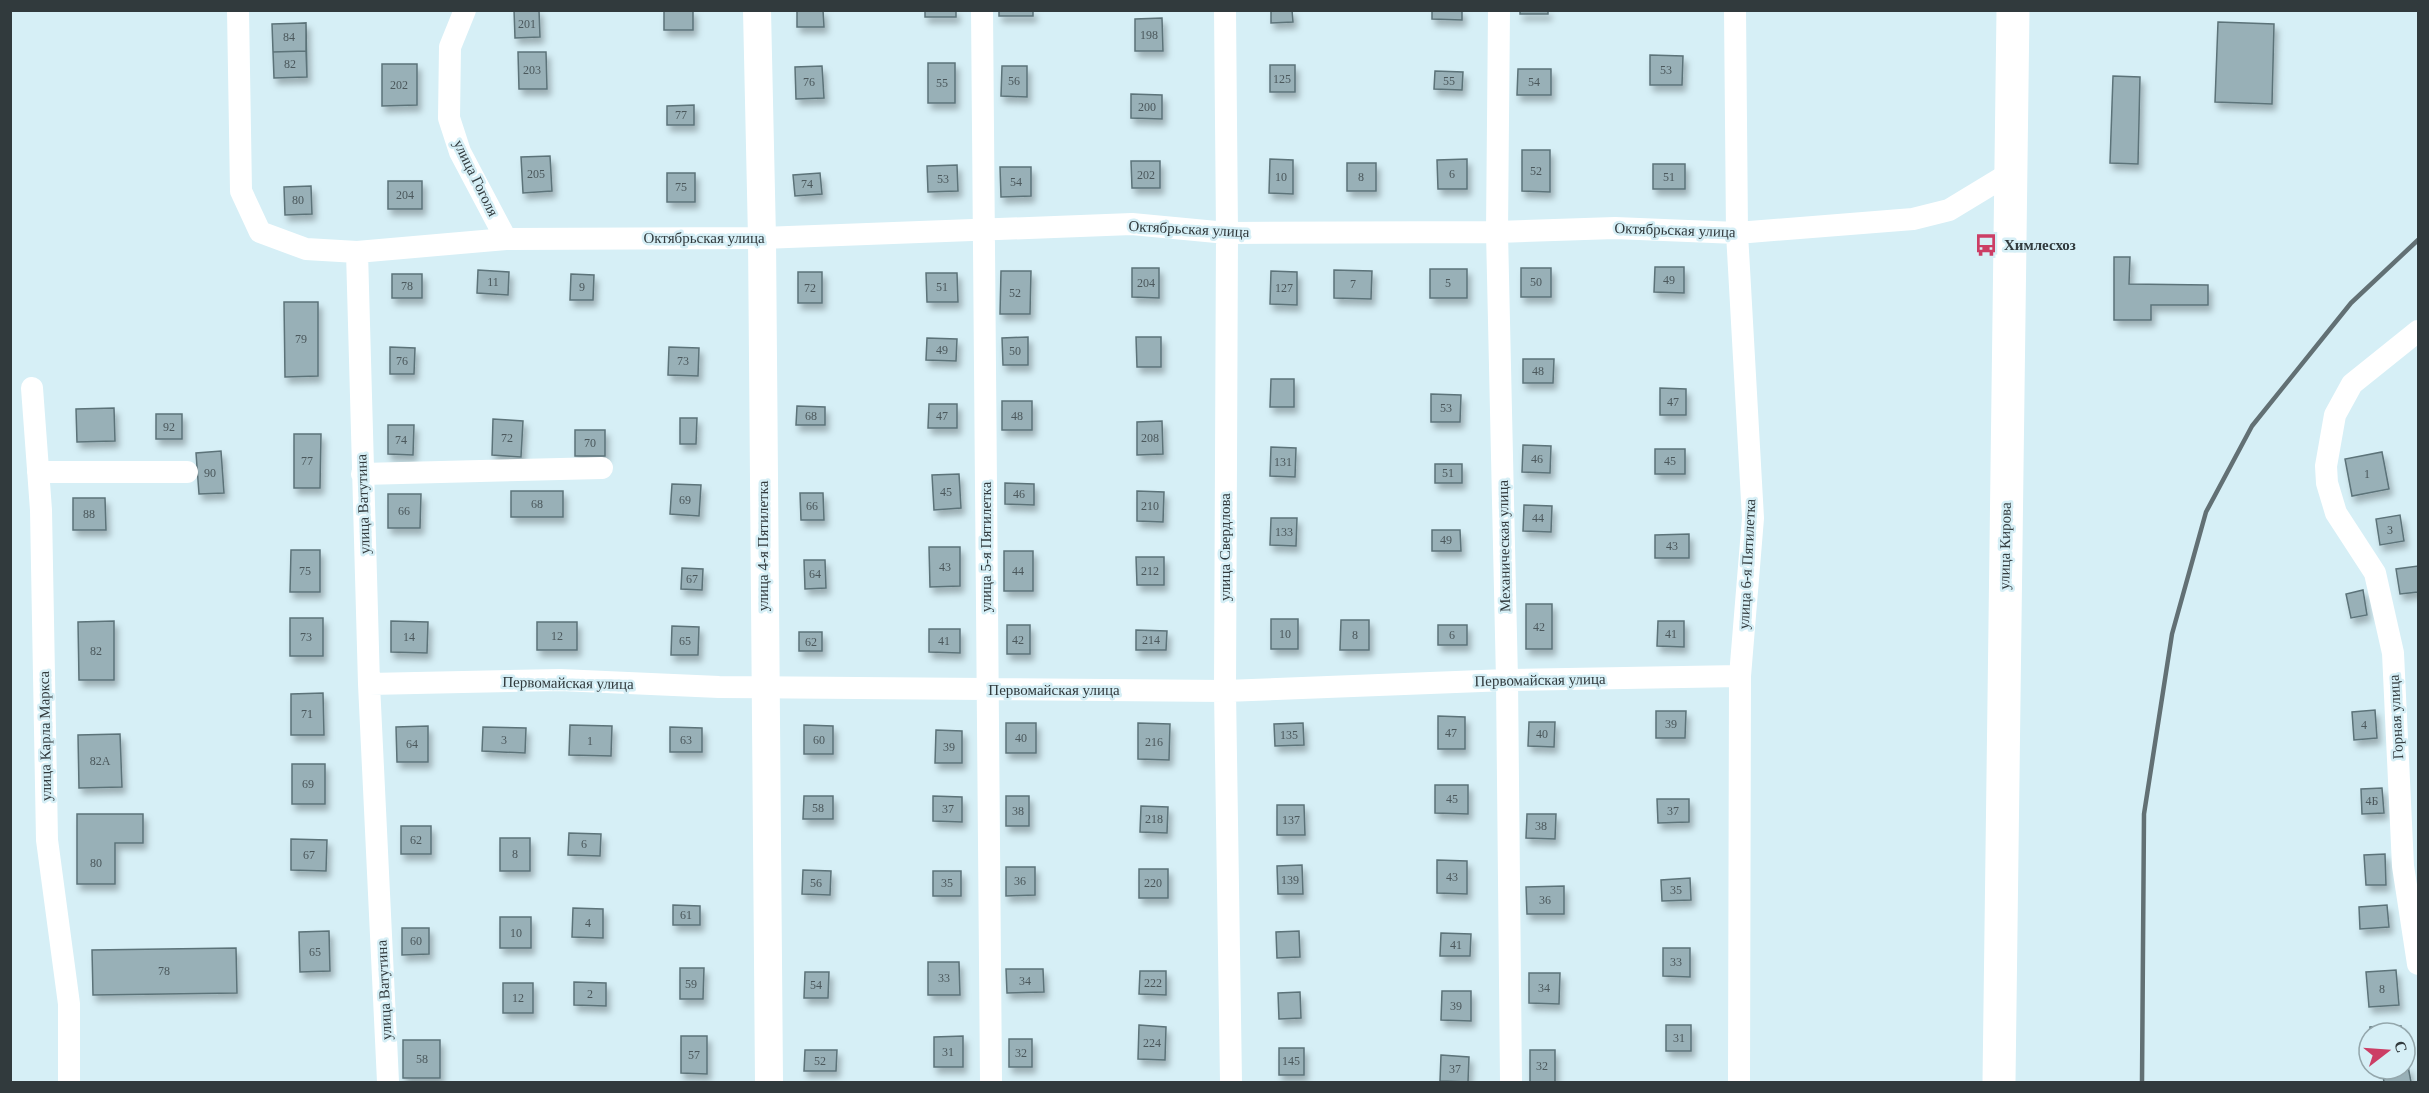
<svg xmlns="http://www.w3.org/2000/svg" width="2429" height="1093" font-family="Georgia,serif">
  <defs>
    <filter id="shadow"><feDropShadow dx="3.5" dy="6" stdDeviation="3" flood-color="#0004"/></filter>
  </defs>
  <rect width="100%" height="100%" fill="#d6eff6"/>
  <path fill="#98b0b7" stroke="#5c7379" stroke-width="1.5" filter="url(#shadow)" d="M514 10H539L540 37 515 38Z
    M664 10H693V30H664Z
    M797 10H823L824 27H797Z
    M925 10H956V17H925Z
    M999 10H1033V16H999Z
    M1271 10H1292L1293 22 1271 23Z
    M1432 10H1462V20L1432 19Z
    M1520 10H1548V14H1520Z
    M1162 18 1163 51H1135V19Z
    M2218 22 2274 24 2272 104 2215 102Z
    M306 23 307 77 274 78 272 24Z
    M306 23V51L273 52 272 24Z
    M306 51 307 77 274 78 273 52Z
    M518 52H546L547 89H519Z
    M1650 55 1683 56 1682 85H1650Z
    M928 63H955V103H928Z
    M382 64H417V105L382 106Z
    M1270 65H1295V92H1270Z
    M822 66 824 98 796 99 795 67Z
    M1002 66H1027V97L1001 96Z
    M1518 69H1551V95H1517Z
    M1435 71 1463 72 1462 90 1434 89Z
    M2113 76 2140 77 2138 164 2110 163Z
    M1131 94 1162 95V119L1131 118Z
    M694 105V125H667V106Z
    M1522 150H1550V192L1522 191Z
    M550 156 552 191 523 193 521 157Z
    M1270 159 1293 160V194L1269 193Z
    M1467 159V189H1438L1437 160Z
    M1131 161H1160V188H1132Z
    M1347 163H1376V191H1347Z
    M1653 164H1685V189H1653Z
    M957 165 958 191 928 192 927 166Z
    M1000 167H1031V196L1001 197Z
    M667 173H695V202H667Z
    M820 173 822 194 795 196 793 175Z
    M388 181H422V209H388Z
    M311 186 312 214 285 215 284 187Z
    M2114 257H2130L2129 284 2208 285V305H2151V320H2114Z
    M1655 267H1684V293L1654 292Z
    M1132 268H1159V298L1132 297Z
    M1521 268H1551V297H1521Z
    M1430 269H1467V298H1430Z
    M478 270 509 272 508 295 477 293Z
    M1334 270 1372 271 1371 299 1334 298Z
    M1001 271H1031L1030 314H1000Z
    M1271 271 1297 272V305L1270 304Z
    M798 272H822V303H798Z
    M926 273H957L958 302H927Z
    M392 274H422V298H392Z
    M571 274 594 275 593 300H570Z
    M284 302H318V376L285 377Z
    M1028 337V365H1003L1002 338Z
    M1136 337H1161V367H1137Z
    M927 338 957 339 956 361 926 360Z
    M390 347 415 348 414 374H390Z
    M669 347 699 348 698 376 668 375Z
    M1523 359H1554L1553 383H1523Z
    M1271 379H1294V407H1270Z
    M1660 388 1686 389V415H1660Z
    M1431 394 1461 395 1460 422H1431Z
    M1002 401H1032V430H1002Z
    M929 404H957V428H928Z
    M797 406 825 407V425H796Z
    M114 408 115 441 77 442 76 409Z
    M156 414H182V439H156Z
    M680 418H697L696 444H680Z
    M493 419 523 421 521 457 492 455Z
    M1162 421 1163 454 1137 455V422Z
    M388 425H414L413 455 388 454Z
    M575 430H605V456H575Z
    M294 434H321L320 488H294Z
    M1523 445 1551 446 1550 473 1522 472Z
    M1271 447 1296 448 1295 477 1270 476Z
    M1655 449H1685V474H1655Z
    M221 451 224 493 199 494 196 453Z
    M2382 452 2389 489 2352 496 2345 459Z
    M1435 464H1462V483H1435Z
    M959 474 961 508 934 510 932 475Z
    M1005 483 1034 484V505L1005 504Z
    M672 484 701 485 699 516 670 514Z
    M511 491H563V517H511Z
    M1137 491 1164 492 1163 522 1137 521Z
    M800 493H823L824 520H801Z
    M388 494H421L420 528H388Z
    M73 498H105L106 530H73Z
    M1524 505 1552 506 1551 532 1523 531Z
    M2400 515 2404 541 2380 545 2376 519Z
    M1271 518H1297L1296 546 1270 545Z
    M1432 530H1460L1461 551H1432Z
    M1689 534V558H1655V535Z
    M929 547H960V586L930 587Z
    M291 550H320V592H290Z
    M1004 551H1033V591H1004Z
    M1136 557H1164V585H1137Z
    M804 560H825L826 588 805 589Z
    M2418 566V592L2400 594 2396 569Z
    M682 568 703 569 702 590 681 589Z
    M2363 590 2367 615 2351 618 2346 594Z
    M1526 604H1552V649H1526Z
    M290 618H323V656H290Z
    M1271 619H1298V649H1271Z
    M1341 620H1369V650H1340Z
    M114 621V680H79L78 622Z
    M391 621 428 622 427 653 391 652Z
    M1658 621H1684V647L1657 646Z
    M537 622H577V650H537Z
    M1007 625H1030V654H1007Z
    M1438 625H1467V645H1438Z
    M672 626 699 627 698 655H671Z
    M929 629H960V653L929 652Z
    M1136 630 1167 631 1166 650H1136Z
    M799 632H822V651H799Z
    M323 693 324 735H291V694Z
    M2375 710 2377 738 2354 740 2352 712Z
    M1656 711H1686L1685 738H1656Z
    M1438 716 1465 717V749H1438Z
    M1529 722H1555L1554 747 1528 746Z
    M1006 723H1036V753H1006Z
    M1138 723 1170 724 1169 760 1138 759Z
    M1303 723 1304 745 1275 746 1274 724Z
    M570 725 612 726 611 756 569 755Z
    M804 725 833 726V754H804Z
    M428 726V762H397L396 727Z
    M483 727 526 728 525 753 482 751Z
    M670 727 702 728V752H670Z
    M936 730 962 731V763H935Z
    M120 734 122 787 79 788 78 735Z
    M292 764H325V804H292Z
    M1435 785H1468V814L1435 813Z
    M2382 788 2384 813 2362 814 2361 789Z
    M804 796H833V819H803Z
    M933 796 962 797V822L933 821Z
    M1006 796H1029V826H1006Z
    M1657 799H1689V822L1658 823Z
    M1277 805H1304L1305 835H1277Z
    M1141 806 1168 807 1167 833 1140 832Z
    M77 814H143V843H115V884H77Z
    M1527 814H1556L1555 839 1526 838Z
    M401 826H431V854H401Z
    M569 833 601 834 600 856 568 855Z
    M500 838H530V871H500Z
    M291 839 327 840 326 871 291 870Z
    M2385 854 2386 885H2366L2364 855Z
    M1437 860 1467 861V894L1437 893Z
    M1302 865 1303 894H1278L1277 866Z
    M1006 867H1035V895L1006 896Z
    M1139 869H1168V898H1139Z
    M803 870 831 871 830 895 802 894Z
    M933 871H961V896H933Z
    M1690 878 1691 900 1662 901 1661 880Z
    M1564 886V914H1527L1526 887Z
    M673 905 700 906V925H673Z
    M2387 905 2389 927 2360 929 2359 907Z
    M573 908 603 909V938L572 937Z
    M500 917H531V948H500Z
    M402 928H429V954L402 955Z
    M329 931 330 971 300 972 299 932Z
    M1299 931 1300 957 1277 958 1276 932Z
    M1441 933 1471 934 1470 956H1440Z
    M236 948 237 993 93 995 92 950Z
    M1663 948H1690V977L1663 976Z
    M928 962H959L960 995H928Z
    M680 968H704L703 999H680Z
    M1006 969H1043L1044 992 1007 993Z
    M2396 970 2399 1005 2369 1007 2366 972Z
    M1140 971H1166V995L1139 994Z
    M805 972H829L828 998H804Z
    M1529 973H1560L1559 1004 1529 1003Z
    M574 982 606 983V1006L574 1005Z
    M503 983H533V1013H503Z
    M1442 991H1471V1021L1441 1020Z
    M1300 992 1301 1018 1279 1019 1278 993Z
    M1139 1025 1166 1027 1165 1060 1138 1059Z
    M1666 1025H1691V1051H1666Z
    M2401 1026V1033H2370V1027Z
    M681 1036H707V1074L681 1073Z
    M963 1036V1067H934V1037Z
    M1009 1039H1032V1067H1009Z
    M403 1040H440V1078H403Z
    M1279 1048H1304V1075H1279Z
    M805 1050H837L836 1071H804Z
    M1530 1050H1555V1082H1530Z
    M1441 1055 1469 1057 1468 1082 1440 1081Z
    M2408 1066 2411 1082H2384L2382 1070 2405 1069V1067Z"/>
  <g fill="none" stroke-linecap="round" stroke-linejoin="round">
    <path stroke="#fff" stroke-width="22" d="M238 10 241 191 260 232 306 249 357 252 369 684 388 1082
      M465 10 450 47 449 118 460 152 506 239
      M982 10 991 1082
      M1225 10 1227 233 1225 691 1231 1082
      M1499 10 1497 232 1507 680 1511 1082
      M1735 10 1737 233 1753 518 1740 676 1739 1082
      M357 252 506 239 762 238 1132 224 1227 233 1497 232 1615 228 1737 233 1913 219 1949 210 2010 173
      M2418 331 2352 384 2335 415 2326 466 2327 483 2336 513 2375 573 2393 653 2403 866 2418 964
      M32 388 41 510 47 840 69 1004V1082
      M38 472H187
      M362 474 602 468
      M369 684 560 680 719 687 1225 691 1507 680 1740 676"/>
    <path stroke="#fff" stroke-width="28" d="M757 10 762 238 769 1082"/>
    <path stroke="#fff" stroke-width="33" d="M1999 1082 2013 10"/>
    <path stroke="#627074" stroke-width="4.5" d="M2142 1082 2144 814 2172 634 2206 512 2252 426 2351 303 2418 240"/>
  </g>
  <defs>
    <g id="bus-bare" transform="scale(1.8)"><path d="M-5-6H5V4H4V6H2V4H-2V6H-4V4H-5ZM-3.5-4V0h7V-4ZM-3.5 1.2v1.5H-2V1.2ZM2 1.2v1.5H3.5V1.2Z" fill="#cc3e65" stroke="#d6eff6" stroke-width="2.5" paint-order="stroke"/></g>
  </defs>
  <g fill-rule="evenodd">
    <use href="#bus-bare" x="1986" y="245"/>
  </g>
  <g text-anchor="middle" stroke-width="5" stroke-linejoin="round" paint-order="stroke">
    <g font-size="12" fill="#4b585c">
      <text x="527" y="28">201</text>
      <text x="1149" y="39">198</text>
      <text x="289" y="41">84</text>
      <text x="290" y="68">82</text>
      <text x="532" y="74">203</text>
      <text x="1666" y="74">53</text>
      <text x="1282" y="83">125</text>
      <text x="1014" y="85">56</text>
      <text x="1449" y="85">55</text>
      <text x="809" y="86">76</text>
      <text x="1534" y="86">54</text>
      <text x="942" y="87">55</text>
      <text x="399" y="89">202</text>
      <text x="1147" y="111">200</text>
      <text x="681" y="119">77</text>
      <text x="1536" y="175">52</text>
      <text x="536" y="178">205</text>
      <text x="1452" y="178">6</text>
      <text x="1146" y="179">202</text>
      <text x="1281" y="181">10</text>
      <text x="1361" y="181">8</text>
      <text x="1669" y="181">51</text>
      <text x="943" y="183">53</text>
      <text x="1016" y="186">54</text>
      <text x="807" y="188">74</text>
      <text x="681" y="191">75</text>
      <text x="405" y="199">204</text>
      <text x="298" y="204">80</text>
      <text x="1669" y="284">49</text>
      <text x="493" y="286">11</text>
      <text x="1536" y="286">50</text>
      <text x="1146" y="287">204</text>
      <text x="1448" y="287">5</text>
      <text x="1353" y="288">7</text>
      <text x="407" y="290">78</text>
      <text x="582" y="291">9</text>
      <text x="942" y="291">51</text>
      <text x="810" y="292">72</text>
      <text x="1284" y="292">127</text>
      <text x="1015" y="297">52</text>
      <text x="301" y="343">79</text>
      <text x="942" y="354">49</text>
      <text x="1015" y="355">50</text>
      <text x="402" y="365">76</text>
      <text x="683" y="365">73</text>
      <text x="1538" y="375">48</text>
      <text x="1673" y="406">47</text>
      <text x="1446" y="412">53</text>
      <text x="811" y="420">68</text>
      <text x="942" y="420">47</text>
      <text x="1017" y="420">48</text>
      <text x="169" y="431">92</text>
      <text x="507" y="442">72</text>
      <text x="1150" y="442">208</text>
      <text x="401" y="444">74</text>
      <text x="590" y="447">70</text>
      <text x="1537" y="463">46</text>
      <text x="307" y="465">77</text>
      <text x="1670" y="465">45</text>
      <text x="1283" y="466">131</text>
      <text x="210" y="477">90</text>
      <text x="1448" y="477">51</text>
      <text x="2367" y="478">1</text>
      <text x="946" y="496">45</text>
      <text x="1019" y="498">46</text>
      <text x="685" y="504">69</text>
      <text x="537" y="508">68</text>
      <text x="812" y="510">66</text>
      <text x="1150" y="510">210</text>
      <text x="404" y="515">66</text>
      <text x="89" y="518">88</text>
      <text x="1538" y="522">44</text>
      <text x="2390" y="534">3</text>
      <text x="1284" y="536">133</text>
      <text x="1446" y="544">49</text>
      <text x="1672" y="550">43</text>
      <text x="945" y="571">43</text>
      <text x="305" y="575">75</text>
      <text x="1018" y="575">44</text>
      <text x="1150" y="575">212</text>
      <text x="815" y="578">64</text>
      <text x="692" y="583">67</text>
      <text x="1539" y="631">42</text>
      <text x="1285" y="638">10</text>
      <text x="1671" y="638">41</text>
      <text x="1355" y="639">8</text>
      <text x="1452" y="639">6</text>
      <text x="557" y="640">12</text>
      <text x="306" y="641">73</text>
      <text x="409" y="641">14</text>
      <text x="1018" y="644">42</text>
      <text x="1151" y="644">214</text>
      <text x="685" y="645">65</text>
      <text x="944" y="645">41</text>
      <text x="811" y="646">62</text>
      <text x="96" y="655">82</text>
      <text x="307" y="718">71</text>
      <text x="1671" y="728">39</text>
      <text x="2364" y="729">4</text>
      <text x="1451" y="737">47</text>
      <text x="1542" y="738">40</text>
      <text x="1289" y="739">135</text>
      <text x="1021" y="742">40</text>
      <text x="504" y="744">3</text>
      <text x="686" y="744">63</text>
      <text x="819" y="744">60</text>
      <text x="590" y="745">1</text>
      <text x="1154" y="746">216</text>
      <text x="412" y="748">64</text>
      <text x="949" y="751">39</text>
      <text x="100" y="765">82А</text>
      <text x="308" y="788">69</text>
      <text x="1452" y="803">45</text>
      <text x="2372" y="805">4Б</text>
      <text x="818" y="812">58</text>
      <text x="948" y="813">37</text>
      <text x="1018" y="815">38</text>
      <text x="1673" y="815">37</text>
      <text x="1154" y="823">218</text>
      <text x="1291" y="824">137</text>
      <text x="1541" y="830">38</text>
      <text x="416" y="844">62</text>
      <text x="584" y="848">6</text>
      <text x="515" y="858">8</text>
      <text x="309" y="859">67</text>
      <text x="96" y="867">80</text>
      <text x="1452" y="881">43</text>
      <text x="1290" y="884">139</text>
      <text x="1020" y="885">36</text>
      <text x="816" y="887">56</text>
      <text x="947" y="887">35</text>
      <text x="1153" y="887">220</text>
      <text x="1676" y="894">35</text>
      <text x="1545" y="904">36</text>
      <text x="686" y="919">61</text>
      <text x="588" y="927">4</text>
      <text x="516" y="937">10</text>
      <text x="416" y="945">60</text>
      <text x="1456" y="949">41</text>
      <text x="315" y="956">65</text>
      <text x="1676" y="966">33</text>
      <text x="164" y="975">78</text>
      <text x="944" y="982">33</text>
      <text x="1025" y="985">34</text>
      <text x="1153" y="987">222</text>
      <text x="691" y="988">59</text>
      <text x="816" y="989">54</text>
      <text x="1544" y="992">34</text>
      <text x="2382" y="993">8</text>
      <text x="590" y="998">2</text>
      <text x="518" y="1002">12</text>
      <text x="1456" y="1010">39</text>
      <text x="1679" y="1042">31</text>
      <text x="1152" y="1047">224</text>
      <text x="948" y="1056">31</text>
      <text x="1021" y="1057">32</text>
      <text x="694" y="1059">57</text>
      <text x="422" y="1063">58</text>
      <text x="820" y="1065">52</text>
      <text x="1291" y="1065">145</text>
      <text x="1542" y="1070">32</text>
      <text x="1455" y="1073">37</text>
    </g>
    <g font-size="15" fill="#313a3d" stroke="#d6eff6">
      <text transform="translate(476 178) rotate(64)" y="5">улица Гоголя</text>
      <text transform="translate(1189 229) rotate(3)" y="5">Октябрьская улица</text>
      <text transform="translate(1675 230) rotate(2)" y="5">Октябрьская улица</text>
      <text x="704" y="243">Октябрьская улица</text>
      <text transform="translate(363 504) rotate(-92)" y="5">улица Ватутина</text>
      <text transform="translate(763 546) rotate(-90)" y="5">улица 4-я Пятилетка</text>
      <text transform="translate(1504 546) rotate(-91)" y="5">Механическая улица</text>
      <text transform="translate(2005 546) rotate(-89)" y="5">улица Кирова</text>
      <text transform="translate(986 547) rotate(-90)" y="5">улица 5-я Пятилетка</text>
      <text transform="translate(1225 547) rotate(-90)" y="5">улица Свердлова</text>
      <text transform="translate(1747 564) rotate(-87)" y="5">улица 6-я Пятилетка</text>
      <text transform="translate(1540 680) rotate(-1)" y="5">Первомайская улица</text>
      <text transform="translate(568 683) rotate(1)" y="5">Первомайская улица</text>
      <text x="1054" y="695">Первомайская улица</text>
      <text transform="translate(2396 717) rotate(-93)" y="5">Горная улица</text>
      <text transform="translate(45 736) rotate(-91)" y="5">улица Карла Маркса</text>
      <text transform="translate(384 990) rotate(-93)" y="5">улица Ватутина</text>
    </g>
    <g font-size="15" font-weight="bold" fill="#313a3d" stroke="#d6eff6" text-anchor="start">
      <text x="2004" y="250">Химлесхоз</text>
    </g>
  </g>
  <rect width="2429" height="1093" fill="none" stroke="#313a3d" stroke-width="24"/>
  <g transform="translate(2387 1051) rotate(73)"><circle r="28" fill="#d6eff6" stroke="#94a7ac" stroke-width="1.5"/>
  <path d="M0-4.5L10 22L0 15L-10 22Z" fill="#cc3e65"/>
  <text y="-9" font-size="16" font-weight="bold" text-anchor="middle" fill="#313a3d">С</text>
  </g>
</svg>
